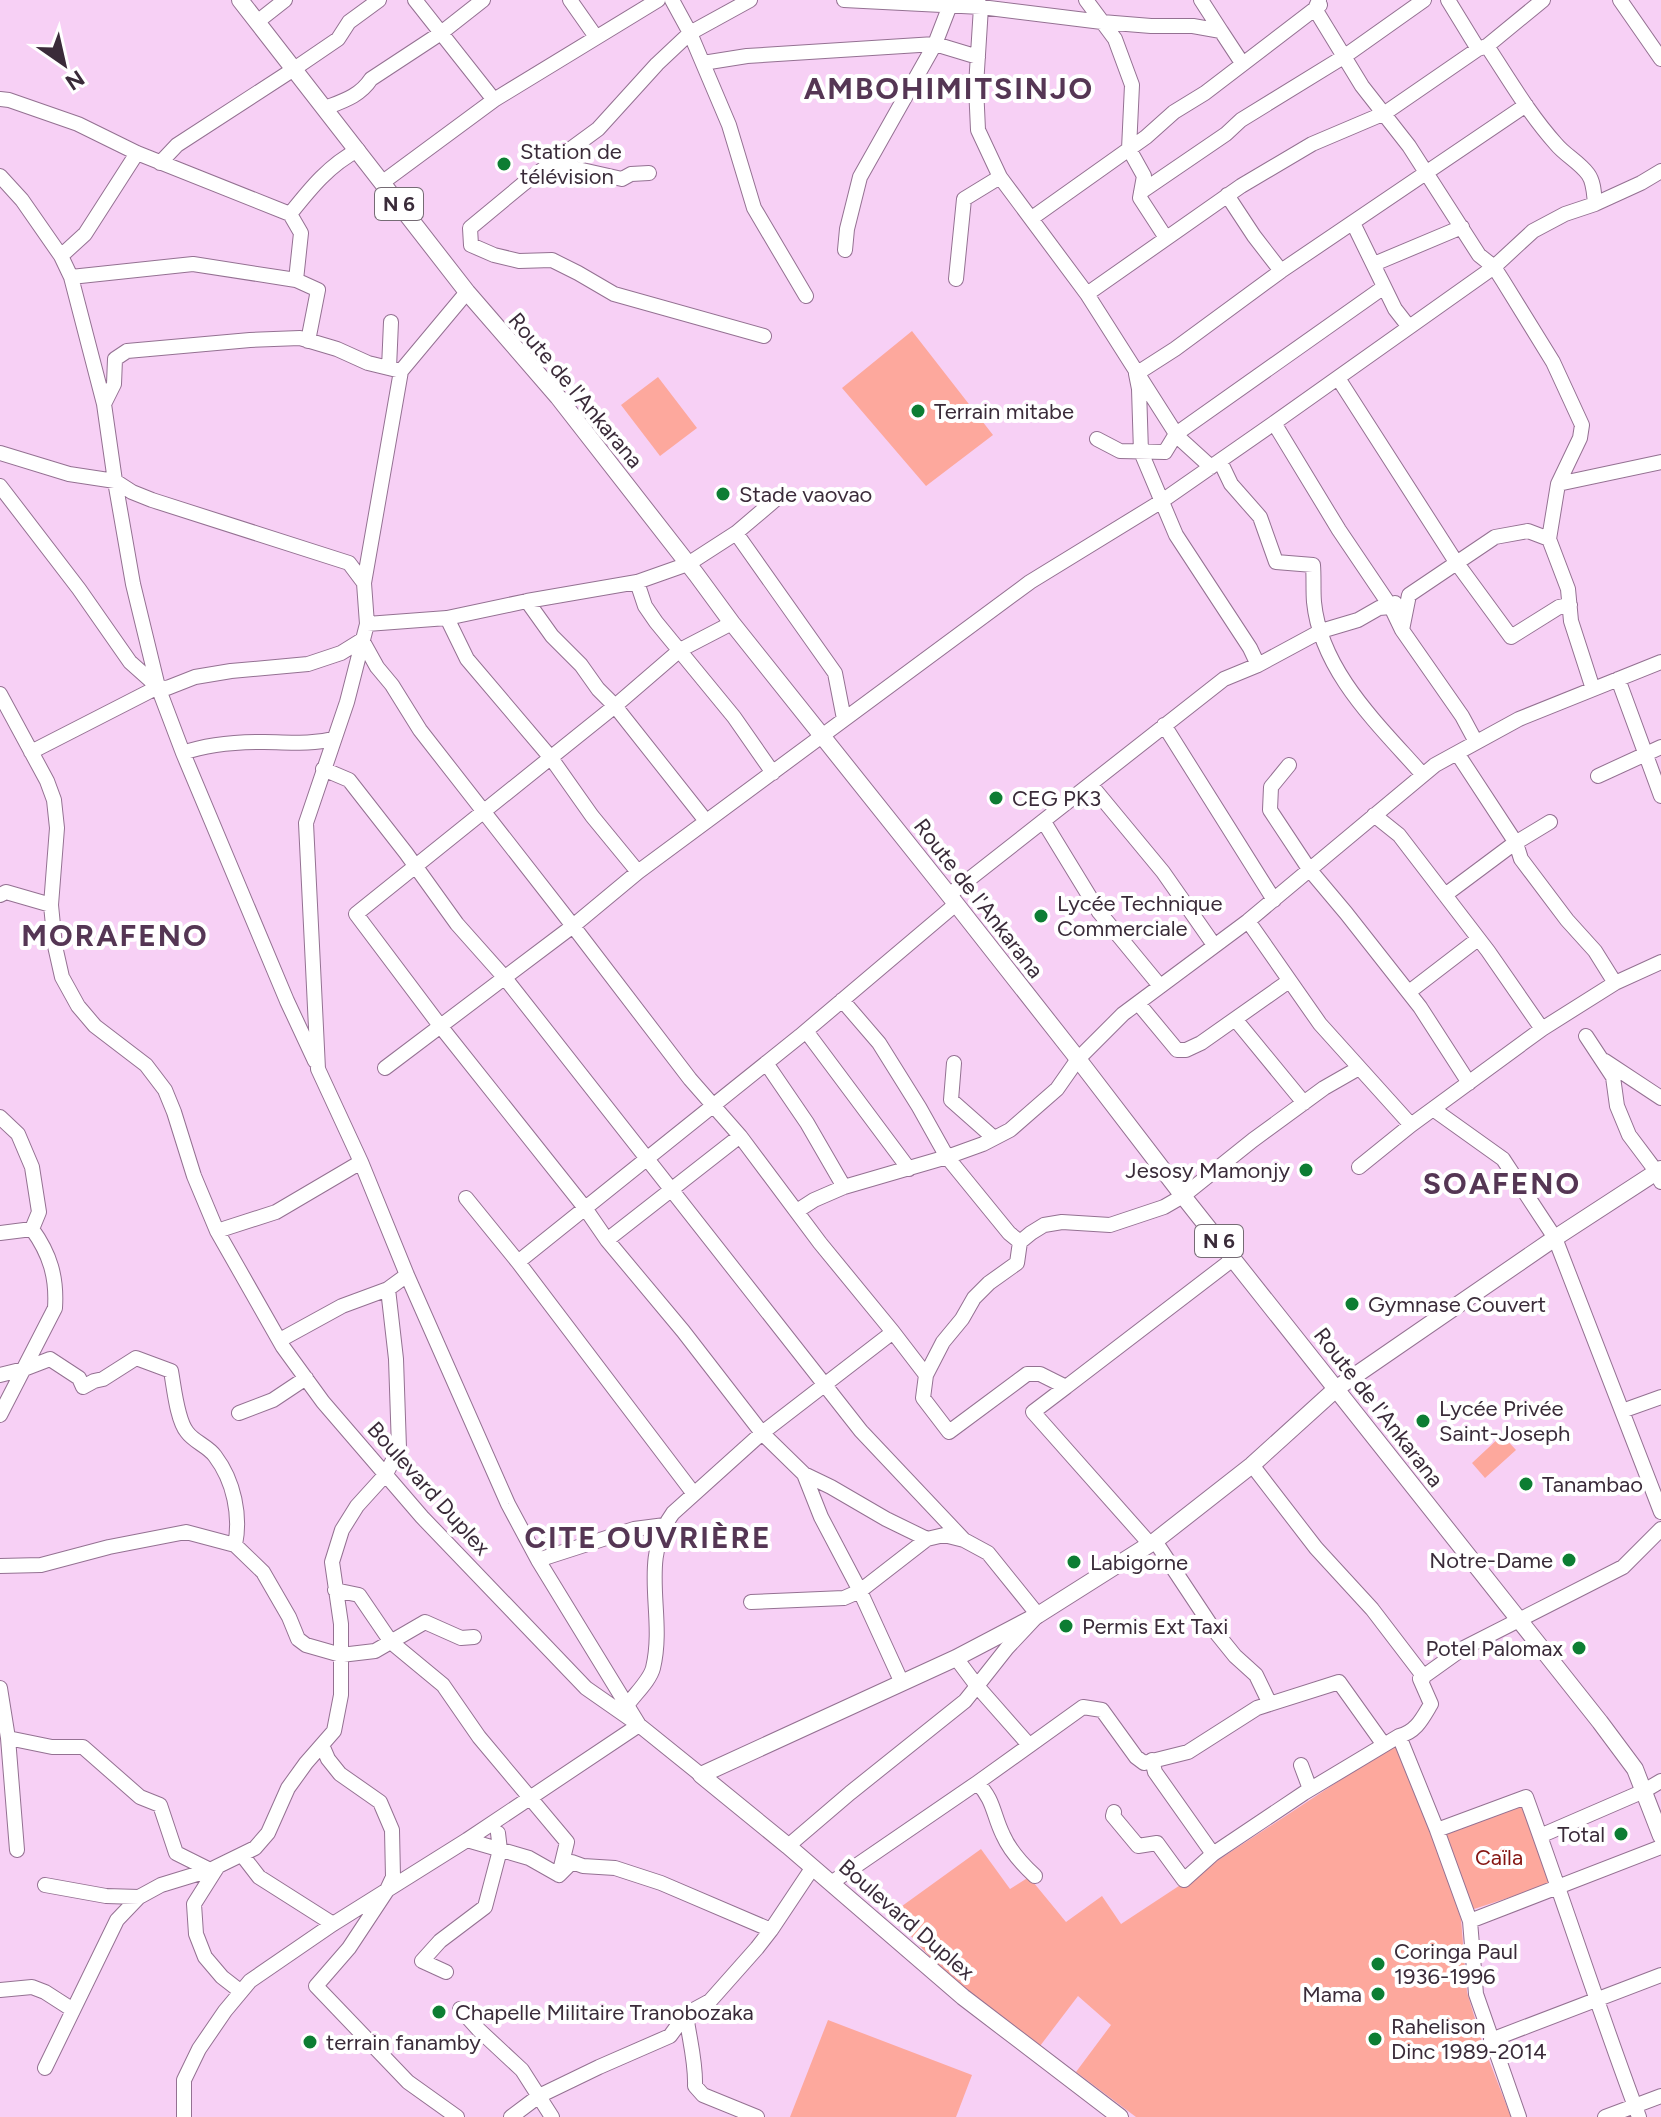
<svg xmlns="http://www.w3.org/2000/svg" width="1661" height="2117" font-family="Figtree,sans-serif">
  <rect width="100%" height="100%" fill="#f7d0f5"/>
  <path fill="#fda89d" d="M912 331 993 435 926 486 842 388Z
    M658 377 697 428 660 456 621 405Z
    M1502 1435 1516 1450 1485 1478 1472 1463Z
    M1397 1745 1412 1788 1433 1837 1461 1919 1467 1992 1482 2042 1511 2117H1136L1076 2072 1111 2025 1078 1996 1040 2046 947 1976 891 1914 981 1849 1010 1889 1029 1877 1066 1922 1102 1896 1121 1924 1357 1769Z
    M1525 1805 1554 1883 1471 1910 1444 1833Z
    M828 2020 972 2075 956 2117H790Z"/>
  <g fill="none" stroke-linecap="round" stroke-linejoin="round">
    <g stroke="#947192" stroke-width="16">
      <path id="minor" d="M415 0 494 100
        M570 0 596 37
        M672 0 690 33 729 125 754 208 806 296
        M750 0 690 33 657 64 598 129 523 184 470 228 471 245 494 255 519 261 552 260 578 273 614 294 764 336
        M844 0 981 7 1102 22 1151 26H1193L1221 31 1242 63
        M1086 0 1115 39 1132 85 1129 149 1144 176 1140 198 1166 238
        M1201 0 1221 31
        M1319 0 1315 9 1362 86 1409 146 1479 255 1494 267 1503 281 1553 362 1582 425 1580 438 1558 484 1549 539
        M1448 0 1478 49
        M1620 0 1661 59
        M257 22 285 0
        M1487 46 1543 0
        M703 63 747 56 935 44 978 57
        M0 99 9 100 78 124 137 153 290 214C310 189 329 165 358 150
        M325 108C343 101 360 96 371 79L441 33 483 0
        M160 163 177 145 294 69 338 39 349 22 379 0
        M551 163 622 179 631 174 649 173
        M0 176 22 200 61 256 71 277 104 404 115 481 133 584 158 687 183 753 287 1001 315 1061
        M1000 177 1087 294 1178 437 1211 467
        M383 182 494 100 658 0
        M1141 192 1226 134 1241 120 1345 56 1424 0
        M1227 195 1254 236 1281 271
        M290 214 301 233 296 280 318 290 308 341
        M1032 218 1146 137 1174 112 1205 93 1320 5
        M1353 223 1395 309 1409 327
        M845 250 847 229 860 177 935 44 952 0
        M61 256 85 234 137 153
        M1374 264 1462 227
        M71 277 193 264 296 280
        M956 279 964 199 1000 177 978 130 976 86 981 7 977 0
        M1087 294 1241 186 1312 144 1385 113 1478 49 1487 46C1509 79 1529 114 1556 144 1565 155 1579 162 1588 174 1594 182 1594 194 1595 204
        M389 368 391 322
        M1338 378 1456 562 1511 637 1559 607 1570 605
        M104 404 114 384 115 359 127 351 250 340 300 338 337 349 368 363 401 371
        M1274 423 1339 530 1391 607 1402 630
        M1097 439 1120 451 1165 452 1176 434 1384 287
        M0 453 69 474 115 481 132 492 152 500 349 563 364 583
        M1220 461 1231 484 1260 517 1276 562 1313 565C1314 577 1313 590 1314 602 1321 672 1379 725 1423 775
        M1558 484 1661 462
        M0 486 79 589 130 662 158 687
        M736 533 835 673 844 719
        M637 582 645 606 656 622 734 717 773 773
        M527 601 552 636 581 665 598 689 615 706 706 821
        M447 618 467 659 551 758 592 816 638 872
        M732 623 680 650 615 706 356 914 441 1027 585 1208 607 1240 683 1331 762 1433 804 1474 831 1487 886 1519 927 1539 944 1535 964 1540
        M367 624 447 618 527 601 637 582 688 564 736 533 782 494
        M1258 665 1321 631 1358 620 1379 608 1391 607 1395 603
        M1618 679 1661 796
        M0 694 47 781 54 800 57 828 51 905 55 946 62 977 78 1006 95 1026 146 1065 165 1090 174 1112 194 1176 217 1231 283 1347 323 1402 422 1517 586 1688 639 1725 701 1775
        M1164 725 1274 900
        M1476 742 1462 716 1402 630 1409 595 1495 537 1528 531 1549 539 1568 589 1571 621 1593 689
        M31 752 158 687 167 688 195 677 231 671 308 664 341 653 362 640 377 667 392 685 420 730 573 926 690 1079 740 1136 820 1243 893 1332 762 1433 673 1513C638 1561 666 1614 653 1668 650 1680 636 1693 628 1704
        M183 753C208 744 238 742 264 742 288 742 310 745 333 739
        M1457 753 1516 843 1521 859 1567 920 1595 951 1615 983
        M1289 765 1271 787 1270 810 1309 869 1346 913 1420 1007 1469 1083
        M323 769 349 780 406 853 457 924 505 978 861 1431 964 1540 988 1553 1038 1615 1007 1648 977 1686 1029 1745
        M1598 776 1661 747
        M1091 785 1163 872 1214 945
        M1374 815 1399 835 1488 951 1542 1029
        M1044 822 1099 912 1160 986
        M0 895 6 892 51 905
        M949 895 1224 679 1258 665 1250 648 1176 535 1141 452 1139 389 1136 374 1175 349 1281 271 1526 105
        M1445 895 1512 845 1550 822
        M1248 921 1320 1024 1411 1125
        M1409 992 1478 939
        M842 1000 879 1043 919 1107 947 1157 1009 1233 1020 1242 1017 1263 989 1283 974 1298 962 1319 943 1342 926 1375
        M1138 1003 1177 1050H1186L1201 1043 1289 981
        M1235 1019 1304 1103
        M806 1031 909 1169
        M1586 1036 1613 1077 1617 1106 1629 1135 1656 1171 1661 1182
        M1605 1061 1661 1098
        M766 1063 807 1123 844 1187
        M954 1063 951 1100 994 1138
        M385 1068 573 926 638 872 1030 582 1162 501 1274 423 1494 267 1533 231 1565 214 1595 204 1641 183 1661 171
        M1433 1109 1503 1159 1555 1238 1661 1512
        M0 1117 18 1134 32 1167 39 1212 32 1229C50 1254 57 1277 55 1308L0 1415
        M1359 1167 1411 1125 1542 1029 1615 983 1661 962
        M466 1198 518 1262 800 1036 956 904
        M797 1211 814 1200 844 1187 947 1157 983 1144 1010 1130 1057 1089 1078 1059 1123 1014 1248 921 1435 765 1519 719 1661 662
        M217 1231 276 1212 361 1162
        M0 1233 32 1229
        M607 1240 740 1136
        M1020 1242 1031 1233 1044 1225 1062 1222 1110 1225 1164 1207 1183 1196 1253 1140 1324 1088 1359 1068
        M518 1262 694 1494
        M893 1332 926 1375 923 1398 949 1432 1027 1374H1040L1066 1387 1233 1259
        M280 1340 342 1306 388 1289 407 1275
        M0 1375 24 1369 50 1359 79 1378 83 1387 94 1381 103 1379 136 1358 171 1371C174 1387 177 1420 187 1432 194 1442 208 1446 215 1456 234 1481 241 1516 235 1545
        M1066 1387 1033 1412 1150 1544
        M1622 1411 1661 1397
        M239 1413 273 1400 306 1378
        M1252 1465 1316 1548 1372 1609 1424 1677
        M804 1474 821 1517 860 1591 902 1683
        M1155 1541 1214 1630 1235 1656 1256 1675 1270 1704
        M538 1560 634 1529 665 1525
        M0 1566 41 1565 109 1547 186 1532 235 1545 263 1572 289 1617 298 1639 306 1645 341 1655 375 1651 425 1622 461 1638 474 1637
        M335 1590 359 1595 391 1642 443 1685 479 1737 567 1842 559 1875
        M751 1602 844 1598 860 1591 927 1539
        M0 1688 8 1738 17 1850
        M1399 1736C1416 1732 1422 1719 1431 1704L1420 1679 1462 1649 1623 1567 1661 1529
        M8 1738 52 1747H83L140 1797 160 1805 176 1853 210 1870
        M322 1745 328 1759 340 1774 380 1802 392 1830 393 1877 386 1892 349 1948 316 1986 408 2082 457 2117
        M1152 1760 1155 1772 1213 1854 1304 1793 1399 1736 1437 1830 1470 1921 1476 1994 1519 2117
        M1301 1765 1310 1789
        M977 1783C994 1799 993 1815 1003 1835 1010 1851 1022 1864 1035 1876
        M1114 1812 1113 1816 1138 1846 1157 1843 1184 1880 1213 1854
        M1437 1830 1526 1797C1565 1904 1599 2011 1639 2117
        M1540 1836 1644 1791 1661 1781
        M467 1840 529 1858 559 1875 572 1862 583 1866 615 1868 661 1883 771 1930
        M788 1846 850 1793 965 1701 977 1686 956 1658
        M242 1855 259 1877 333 1924
        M218 1866 194 1904 196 1934 205 1957 222 1977 240 1991
        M831 1883 977 1783 1083 1707 1102 1710 1136 1757 1144 1763 1188 1752 1257 1708 1339 1682 1384 1745
        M45 1885 106 1896 139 1897
        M1470 1921 1661 1847
        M446 1972 422 1961 440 1941 485 1907 500 1850 498 1833
        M0 1990 32 1987 45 1992 73 2010
        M460 2009 479 2030 522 2070 552 2117
        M686 2014C689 2038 696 2062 695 2086L703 2095 757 2117
        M1491 2040 1661 1975
        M45 2068 117 1920 139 1897 161 1885 210 1870 255 1848 268 1833 288 1788 306 1763 334 1731 341 1695V1624L332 1562 342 1530 357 1506 386 1474 399 1448 396 1359 388 1289
        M184 2117V2080L199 2049 225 2011 250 1981 333 1924 467 1840 639 1725 538 1560 508 1504 407 1275 361 1162 318 1069 306 823 347 702 367 624 364 583 401 371 467 292
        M511 2117 539 2096 599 2067 670 2036 686 2014 710 2001 757 1948 771 1930 813 1867
        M1605 2117 1661 2096"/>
    </g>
    <g stroke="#947192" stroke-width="18">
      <path id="major" d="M240 0 467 292 558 397 696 574 732 623 949 895 1078 1059 1183 1196 1600 1722 1635 1769 1661 1836
        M1120 2117 963 1997 788 1846 701 1775 956 1658 1038 1615 1155 1541 1252 1465 1337 1388 1555 1238 1661 1169"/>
    </g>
    <use href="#minor" stroke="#fff" stroke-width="14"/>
    <use href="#major" stroke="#fff" stroke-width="16"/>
  </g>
  <g fill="#0d7d33" stroke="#fff" stroke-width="3">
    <circle cx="504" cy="164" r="8"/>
    <circle cx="918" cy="411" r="8"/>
    <circle cx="723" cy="494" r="8"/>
    <circle cx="996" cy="798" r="8"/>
    <circle cx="1041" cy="916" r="8"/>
    <circle cx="1306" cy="1170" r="8"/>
    <circle cx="1352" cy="1304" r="8"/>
    <circle cx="1423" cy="1421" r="8"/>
    <circle cx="1526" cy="1484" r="8"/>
    <circle cx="1569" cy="1560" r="8"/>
    <circle cx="1074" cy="1562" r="8"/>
    <circle cx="1066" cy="1626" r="8"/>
    <circle cx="1579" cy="1648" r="8"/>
    <circle cx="1621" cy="1834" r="8"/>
    <circle cx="1378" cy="1964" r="8"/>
    <circle cx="1378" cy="1994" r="8"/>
    <circle cx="439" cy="2012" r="8"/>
    <circle cx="1375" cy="2039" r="8"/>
    <circle cx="310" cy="2042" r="8"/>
  </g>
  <g text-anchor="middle" stroke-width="8" stroke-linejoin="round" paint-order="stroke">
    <g fill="#fff" stroke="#756b74" stroke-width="2">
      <rect x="375" y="188" width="48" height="32" rx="6"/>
      <rect x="1195" y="1225" width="48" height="32" rx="6"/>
    </g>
    <g font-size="20" font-weight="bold" fill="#3a2b39">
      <text x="399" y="211">N 6</text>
      <text x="1219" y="1248">N 6</text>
    </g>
    <g font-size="22" fill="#3a2b39" stroke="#fff" text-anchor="start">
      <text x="520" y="159">Station de<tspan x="520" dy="25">télévision</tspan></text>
      <text x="934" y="419">Terrain mitabe</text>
      <text x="739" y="502">Stade vaovao</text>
      <text x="1012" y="806">CEG PK3</text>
      <text x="1057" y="911">Lycée Technique<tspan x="1057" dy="25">Commerciale</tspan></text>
      <text x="1290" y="1178" text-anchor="end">Jesosy Mamonjy</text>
      <text x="1368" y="1312">Gymnase Couvert</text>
      <text x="1439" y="1416">Lycée Privée<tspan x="1439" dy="25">Saint-Joseph</tspan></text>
      <text x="1542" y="1492">Tanambao</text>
      <text x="1553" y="1568" text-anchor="end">Notre-Dame</text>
      <text x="1090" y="1570">Labigorne</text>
      <text x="1082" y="1634">Permis Ext Taxi</text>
      <text x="1563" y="1656" text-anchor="end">Potel Palomax</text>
      <text x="1605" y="1842" text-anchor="end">Total</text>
      <text x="1394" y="1959">Coringa Paul<tspan x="1394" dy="25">1936-1996</tspan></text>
      <text x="1362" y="2002" text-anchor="end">Mama</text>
      <text x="455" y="2020">Chapelle Militaire Tranobozaka</text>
      <text x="1391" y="2034">Rahelison<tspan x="1391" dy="25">Dinc 1989-2014</tspan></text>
      <text x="326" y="2050">terrain fanamby</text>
    </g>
    <g font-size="22" fill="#3a2b39" stroke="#fff">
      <text transform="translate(576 390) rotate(50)" y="8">Route de l'Ankarana</text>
      <text transform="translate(979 898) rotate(52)" y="8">Route de l'Ankarana</text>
      <text transform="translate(1379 1407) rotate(52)" y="8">Route de l'Ankarana</text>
      <text transform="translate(429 1488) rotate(48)" y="8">Boulevard Duplex</text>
      <text transform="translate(907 1919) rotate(41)" y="8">Boulevard Duplex</text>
    </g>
    <g font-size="22" fill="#851512" stroke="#fff">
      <text x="1499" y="1865">Caïla</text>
    </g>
    <g font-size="30" font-weight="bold" letter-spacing="2" fill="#553654" stroke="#fff">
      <text x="949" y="99">AMBOHIMITSINJO</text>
      <text x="115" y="946">MORAFENO</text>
      <text x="1502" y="1194">SOAFENO</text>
      <text x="648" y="1548">CITE OUVRIÈRE</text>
    </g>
  </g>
  <g transform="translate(64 64) rotate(146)" stroke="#ffffff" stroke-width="6" paint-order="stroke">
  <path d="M0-6L14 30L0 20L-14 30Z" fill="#3a2b39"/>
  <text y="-12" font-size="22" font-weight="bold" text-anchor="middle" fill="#3a2b39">N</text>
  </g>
</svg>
